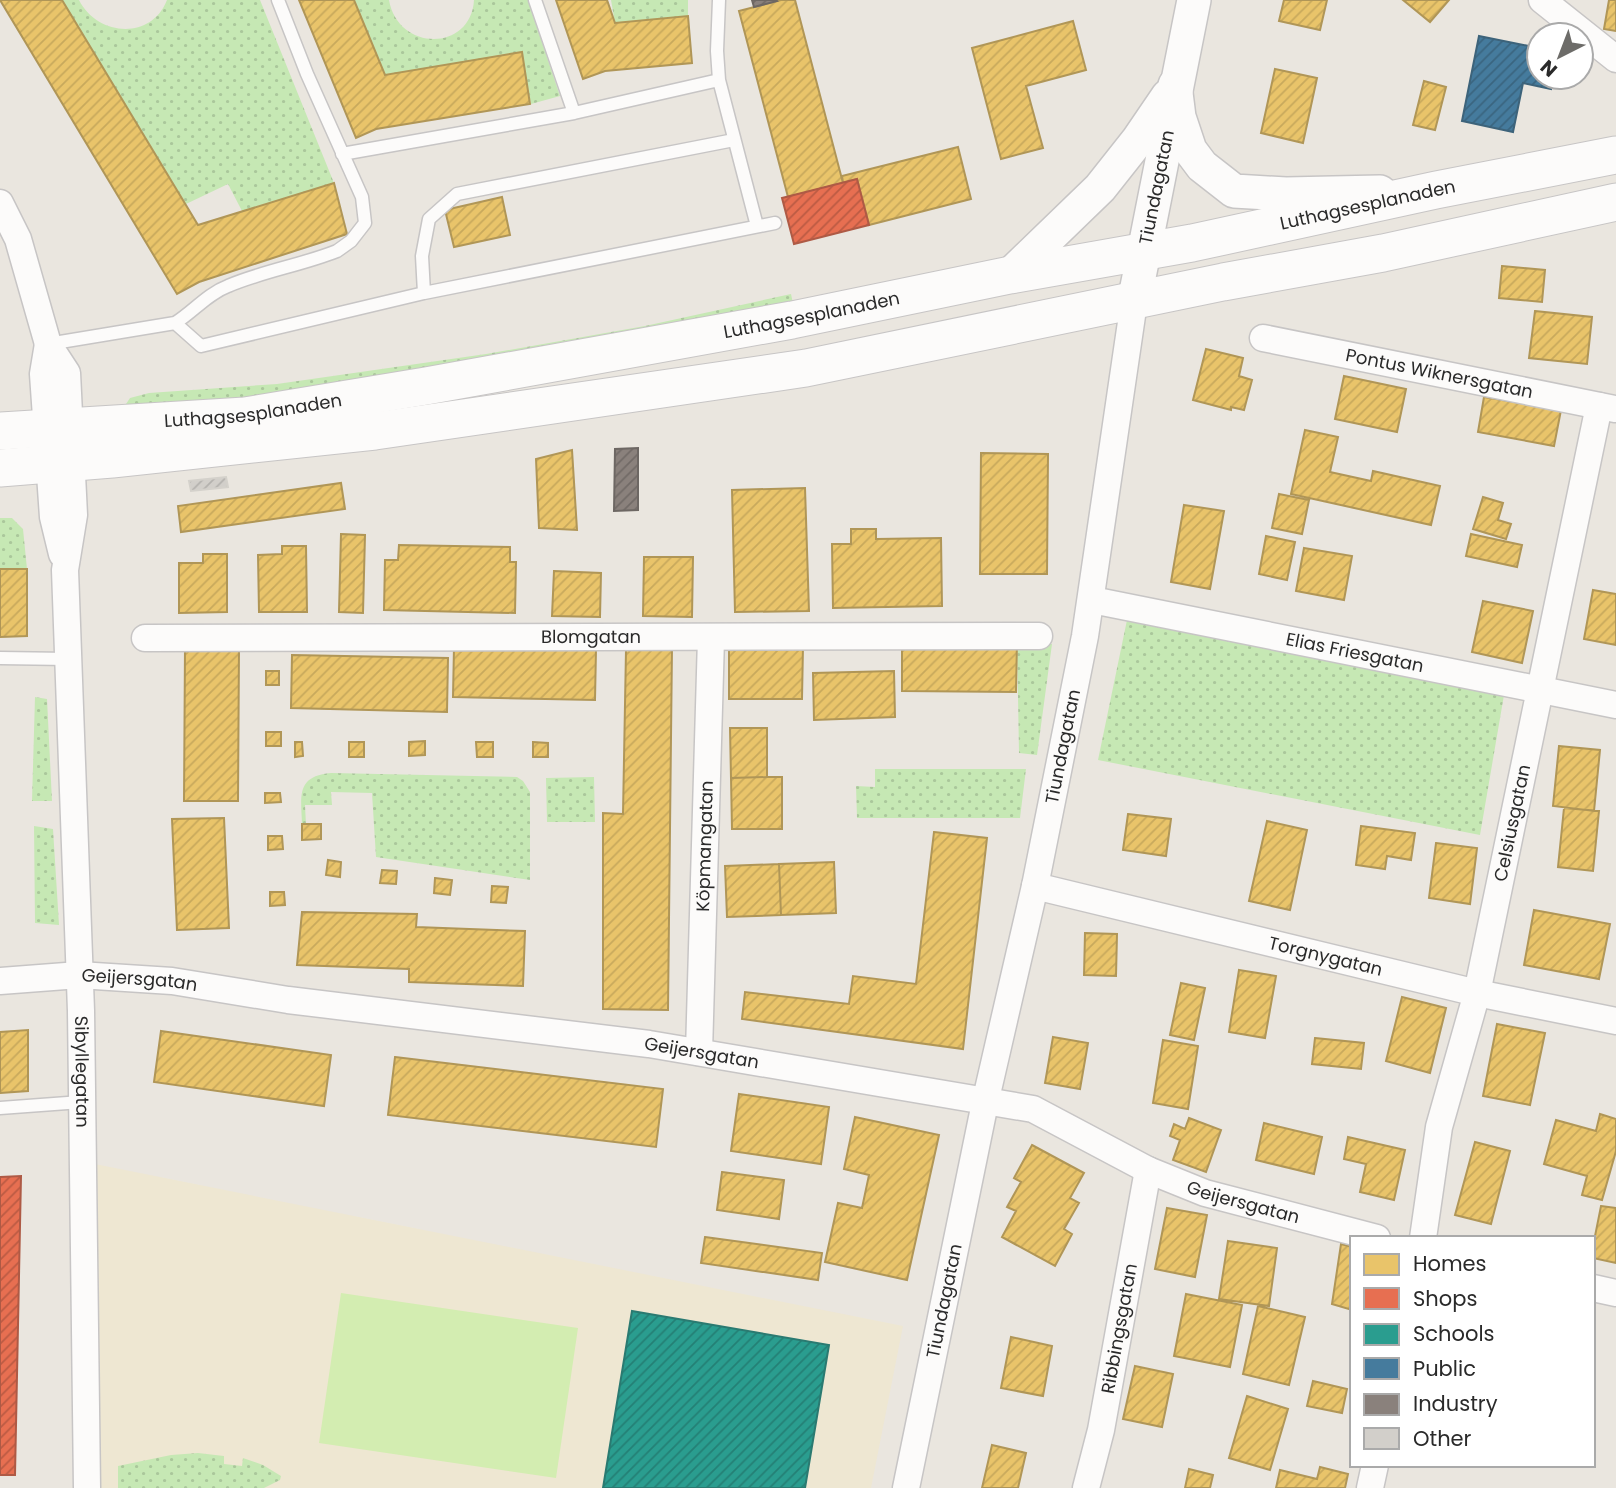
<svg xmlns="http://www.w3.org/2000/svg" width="1616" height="1488" font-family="Poppins,sans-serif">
  <defs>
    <pattern id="grass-dots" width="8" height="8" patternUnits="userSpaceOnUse" patternTransform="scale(1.75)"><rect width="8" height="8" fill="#c6e8b4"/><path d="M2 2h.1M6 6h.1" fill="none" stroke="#aac79b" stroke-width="1.8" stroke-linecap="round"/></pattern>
    <pattern id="homes-hatch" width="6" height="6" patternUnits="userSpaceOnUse" patternTransform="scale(1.75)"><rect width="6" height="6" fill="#e9c46a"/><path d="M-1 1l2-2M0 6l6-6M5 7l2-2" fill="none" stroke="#c8a95c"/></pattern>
    <pattern id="shops-hatch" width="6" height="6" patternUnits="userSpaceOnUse" patternTransform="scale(1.75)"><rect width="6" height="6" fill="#e76f51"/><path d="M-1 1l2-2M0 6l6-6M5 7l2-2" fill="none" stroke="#bb5b43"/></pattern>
    <pattern id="schools-hatch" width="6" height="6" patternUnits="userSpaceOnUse" patternTransform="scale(1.75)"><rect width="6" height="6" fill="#2a9d8f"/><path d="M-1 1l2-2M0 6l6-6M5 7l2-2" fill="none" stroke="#248075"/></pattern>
    <pattern id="public-hatch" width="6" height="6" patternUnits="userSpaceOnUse" patternTransform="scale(1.75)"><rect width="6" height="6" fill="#457b9d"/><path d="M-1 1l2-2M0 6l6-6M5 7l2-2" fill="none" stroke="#3a6580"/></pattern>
    <pattern id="industry-hatch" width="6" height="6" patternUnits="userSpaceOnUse" patternTransform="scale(1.75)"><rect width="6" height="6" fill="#8a817c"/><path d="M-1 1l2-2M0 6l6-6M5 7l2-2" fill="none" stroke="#716a66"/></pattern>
    <pattern id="building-hatch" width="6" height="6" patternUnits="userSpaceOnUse" patternTransform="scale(1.75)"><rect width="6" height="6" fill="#d2cfca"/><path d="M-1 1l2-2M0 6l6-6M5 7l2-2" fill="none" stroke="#b4b2ae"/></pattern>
  </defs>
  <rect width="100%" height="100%" fill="#eae6df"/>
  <path fill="#eee7d2" d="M95 1164 903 1326 871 1488H101Z"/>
  <path fill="url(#grass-dots)" d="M62 0H79C97 36 151 41 167 0H260L334 183 242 211 228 184 186 204Z
    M354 0H389C398 52 471 52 474 0H528L560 96 531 104 521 52 385 75Z
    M611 0H688V16L615 23Z
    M791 294 794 308 288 395 127 410 126 404 130 398 149 393 277 384 486 354 645 326Z
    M0 518H12L23 529 27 569H0Z
    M1127 620 1504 695 1480 835 1098 760Z
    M1017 641 1052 644 1037 755 1019 753Z
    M35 697 47 699 52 801H32Z
    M875 769H1026L1020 818H857L856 786 875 787Z
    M331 773 517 777 523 781 530 792V880L376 857 372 793 331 792 332 805H305L306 825 302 824C301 796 296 776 331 773Z
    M594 777 595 822H547L546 778Z
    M34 826 53 829 59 925 35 923Z
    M198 1453 224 1456V1464L242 1466 243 1458 263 1465 281 1476 280 1480 264 1488H118V1466L171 1455Z"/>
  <path fill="#d3edb1" d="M341 1293 578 1328 556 1478 319 1443Z"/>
  <path fill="url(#homes-hatch)" stroke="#b09657" stroke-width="2" d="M0 0H62L198 225 334 183 347 234 199 282 177 294Z
    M299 0H354L385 75 522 52 530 104 376 129 356 138Z
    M556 0H607L615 23 688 16 692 63 605 71 583 79Z
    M781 0H795L843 183 788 197 739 11Z
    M1284 0H1327L1320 30 1279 21Z
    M1403 0H1449L1430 22Z
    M1609 0H1616V31L1604 29Z
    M1073 21 1086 70 1026 86 1043 148 1001 159 972 48Z
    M1275 69 1317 78 1303 143 1261 133Z
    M1424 81 1446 87 1435 130 1413 125Z
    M958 147 971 199 869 225 857 179 843 183 842 176Z
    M502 197 510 235 454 247 445 210Z
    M1502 266 1545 270 1542 302 1499 298Z
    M1535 311 1592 317 1587 364 1529 358Z
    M1206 349 1243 358 1239 376 1252 380 1244 410 1231 407V410L1193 400Z
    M1344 376 1406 389 1397 432 1335 419Z
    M1484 397 1561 410 1554 446 1478 432Z
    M1305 430 1338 437 1330 472 1371 481 1373 471 1440 486 1431 525 1291 494Z
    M572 450 577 530 539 528 536 459Z
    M981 453 1048 454 1047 574H980Z
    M341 483 345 509 181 532 178 506Z
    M805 488 809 611 735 612 732 490Z
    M1279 494 1309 500 1302 534 1272 528Z
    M1483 497 1503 503 1498 520 1511 524 1506 539 1473 529Z
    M1184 505 1224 511 1210 589 1171 582Z
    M851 529H876V539L941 538 942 606 833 608 832 544H851Z
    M341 534 365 535 363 613 339 612Z
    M1471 534 1522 545 1517 567 1466 556Z
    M1266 536 1295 542 1287 580 1259 574Z
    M399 545 510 547V562H516L515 613 384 610 385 560H398Z
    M282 546H306L307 612H259L258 555 282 554Z
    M1304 548 1352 556 1344 600 1296 591Z
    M203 554H227V612L179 613V563H203Z
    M644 557H693L692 617 643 616Z
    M0 569H27V636L0 637Z
    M554 571 601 573 600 617 552 616Z
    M1593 590 1616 594V645L1584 639Z
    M1483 601 1533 611 1522 663 1472 652Z
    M902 641H1017L1016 692 902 691Z
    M729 646H803L802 699H729Z
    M454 647 596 649 595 700 453 697Z
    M672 647 668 1010 603 1009V813L623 814 626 650Z
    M185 648H239L238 801H184Z
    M292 655 448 658 447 712 291 708Z
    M266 671H279V685H266Z
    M894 671 895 717 814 720 813 673Z
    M730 728H767V777L731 778Z
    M266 732H281V746H266Z
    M425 741V755L409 756V742Z
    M295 742H302L303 756 295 757Z
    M349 742H364V757H349Z
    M476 742H493V757H477Z
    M533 742 548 743V757H533Z
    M1559 746 1600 750 1594 811 1553 806Z
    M767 777H782V829H732L731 778Z
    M265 793H280L281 802 265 803Z
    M1564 808 1599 811 1593 871 1558 867Z
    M1128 814 1171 819 1166 856 1123 850Z
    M224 818 229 928 177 930 172 819Z
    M1267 821 1307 830 1290 910 1249 901Z
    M302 824H321V839L302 840Z
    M1361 826 1415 833 1411 860 1387 856 1385 869 1356 865Z
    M934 832 987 838 963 1049 742 1019 745 992 849 1004 853 976 916 984Z
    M268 836H282L283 849 268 850Z
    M1436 843 1477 848 1470 904 1429 898Z
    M328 860 341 862 340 877 326 875Z
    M834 862 836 913 781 915 779 864Z
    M779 864 781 915 727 917 725 866Z
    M382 870 397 871 396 884 380 883Z
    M435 878 452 880 450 895 434 893Z
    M492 886 508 887 506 903 491 902Z
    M270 892H284L285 905 270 906Z
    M1534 910 1610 924 1599 979 1524 965Z
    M302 912 417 914 416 927 525 931 523 986 409 982V969L297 965Z
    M1085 933 1117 934 1116 976 1084 975Z
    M1239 970 1276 976 1265 1038 1229 1032Z
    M1181 983 1205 988 1194 1040 1170 1035Z
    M1402 997 1446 1008 1430 1073 1386 1061Z
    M1497 1024 1545 1033 1530 1105 1483 1096Z
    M28 1030V1091L0 1093V1032Z
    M161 1031 331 1055 324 1106 154 1082Z
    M1053 1037 1088 1043 1080 1089 1045 1083Z
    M1315 1038 1364 1043 1361 1069 1312 1064Z
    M1163 1040 1198 1046 1188 1109 1153 1103Z
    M395 1057 663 1089 656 1147 388 1115Z
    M739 1094 829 1107 821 1164 731 1151Z
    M1600 1114 1616 1119V1151L1602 1200 1582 1195 1587 1176 1544 1164 1556 1120 1596 1131Z
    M855 1117 939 1135 907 1280 825 1262 838 1203 862 1208 869 1175 844 1169Z
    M1189 1118 1221 1130 1206 1172 1173 1160 1180 1140 1170 1136 1174 1124 1185 1129Z
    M1264 1123 1322 1137 1314 1174 1256 1160Z
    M1348 1137 1405 1150 1394 1200 1360 1192 1366 1164 1344 1159Z
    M1475 1142 1510 1151 1491 1224 1455 1215Z
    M1032 1145 1084 1173 1070 1198 1079 1203 1064 1229 1072 1234 1055 1266 1002 1237 1016 1211 1007 1207 1021 1182 1014 1178Z
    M722 1172 784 1180 779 1219 717 1210Z
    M1601 1206 1616 1208V1263L1593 1258V1246Z
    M1167 1208 1207 1215 1195 1277 1155 1269Z
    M705 1237 822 1253 818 1280 701 1263Z
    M1228 1241 1277 1248 1269 1306 1219 1299Z
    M1341 1244 1352 1247V1310L1332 1304Z
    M1186 1294 1242 1305 1230 1367 1174 1356Z
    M1258 1306 1305 1317 1289 1385 1243 1374Z
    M1011 1337 1052 1346 1043 1396 1001 1388Z
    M1135 1366 1173 1374 1162 1427 1123 1419Z
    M1313 1381 1347 1389 1342 1413 1307 1406Z
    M1247 1396 1288 1409 1270 1470 1229 1458Z
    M992 1445 1026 1453 1018 1488H982Z
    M1320 1467 1348 1474 1345 1488H1276L1280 1470 1317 1479Z
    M1189 1469 1213 1475 1210 1488H1185Z"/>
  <path fill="url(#shops-hatch)" stroke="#ae5a45" stroke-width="2" d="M857 179 869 225 794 244 782 198Z
    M21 1176 15 1475H0V1177Z"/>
  <path fill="url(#schools-hatch)" stroke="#2a7a71" stroke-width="2" d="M632 1311 829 1345 805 1488H603Z"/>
  <path fill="url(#public-hatch)" stroke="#3d637a" stroke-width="2" d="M1479 36 1539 48V77H1553L1551 89 1523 83 1513 132 1462 121Z"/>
  <path fill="url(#industry-hatch)" stroke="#6d6763" stroke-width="2" d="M752 0H776L777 1 754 7Z
    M638 448V510L614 511 615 449Z"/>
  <path fill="url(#building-hatch)" stroke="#d4d1cb" stroke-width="2" d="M226 477 228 487 191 491 189 481Z"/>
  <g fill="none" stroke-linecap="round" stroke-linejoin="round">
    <g stroke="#c7c5c5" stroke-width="15">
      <path id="service" d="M535 0 574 113
        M719 0 717 51 719 80 757 226
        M342 154 574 113 719 80
        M424 293 422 256 429 219 457 194 734 140
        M175 323C193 312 207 294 228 286 263 271 302 265 337 251L351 241 365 223 362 197 307 74 278 0
        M48 344 175 323 201 346 424 293 775 223
        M0 658 68 659
        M0 1108 81 1102"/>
    </g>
    <g stroke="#c7c5c5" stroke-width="29">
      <g id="minor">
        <path d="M1542 0 1616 59"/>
        <path id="s1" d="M0 203 18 239 48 344 67 373 74 515 65 570 81 1011 87 1488"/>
        <path id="s2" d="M1263 338 1615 409"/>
        <path d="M48 344 43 374 53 517 62 554"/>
        <path id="s3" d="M1092 600 1616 705"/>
        <path id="s4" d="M145 638 1039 636"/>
        <path id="s5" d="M1035 886 1477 993 1616 1021"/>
        <path id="s6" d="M0 981 79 975 172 981 288 1000 649 1044 1033 1109 1148 1170 1205 1193 1377 1238"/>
        <path id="s7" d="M699 1052 711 638"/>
        <path id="s8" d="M1423 1238 1439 1127 1477 993 1599 406"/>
        <path d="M1593 1288 1616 1293"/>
        <path id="s9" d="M906 1488 985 1103 1035 886 1085 636 1134 302"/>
        <path id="s10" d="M1086 1488 1101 1430 1148 1170"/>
        <path d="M1370 1488 1375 1465"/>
      </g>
    </g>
    <g stroke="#c7c5c5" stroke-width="36">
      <g id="tertiary">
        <path d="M1175 85 1179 117 1190 150 1202 166 1234 191 1286 194 1380 192"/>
        <path d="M1010 275 1100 188 1138 140 1168 96"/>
        <path id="s11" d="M1134 302 1194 0"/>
      </g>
    </g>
    <g stroke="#c7c5c5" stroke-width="39">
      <g id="secondary">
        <path id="s12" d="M0 431 245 416 426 386 792 320 1010 275 1192 243 1436 190 1616 155"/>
        <path d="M0 468 112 459 375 431 806 368 1223 282 1383 253 1616 202"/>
      </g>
    </g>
    <use href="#service" stroke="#fcfbfa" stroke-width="12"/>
    <use href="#minor" stroke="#fcfbfa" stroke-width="26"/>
    <use href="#tertiary" stroke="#fcfbfa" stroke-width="33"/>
    <use href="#secondary" stroke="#fcfbfa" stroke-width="37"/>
  </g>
  <g text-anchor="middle" stroke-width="7" stroke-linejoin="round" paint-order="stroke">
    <g font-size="18" fill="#2a2a2a" stroke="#fff">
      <text dy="6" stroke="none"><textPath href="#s11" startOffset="117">Tiundagatan</textPath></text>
      <text dy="6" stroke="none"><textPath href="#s12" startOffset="1388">Luthagsesplanaden</textPath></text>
      <text dy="6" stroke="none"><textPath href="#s12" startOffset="821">Luthagsesplanaden</textPath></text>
      <text dy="6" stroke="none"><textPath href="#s2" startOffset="180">Pontus Wiknersgatan</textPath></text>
      <text dy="6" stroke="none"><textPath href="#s12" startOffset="254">Luthagsesplanaden</textPath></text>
      <text dy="6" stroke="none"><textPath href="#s4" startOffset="446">Blomgatan</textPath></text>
      <text dy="6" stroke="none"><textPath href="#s3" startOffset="268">Elias Friesgatan</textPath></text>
      <text dy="6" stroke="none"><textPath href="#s9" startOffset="758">Tiundagatan</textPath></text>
      <text dy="6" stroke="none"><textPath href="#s8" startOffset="425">Celsiusgatan</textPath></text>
      <text dy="6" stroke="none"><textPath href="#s7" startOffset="206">Köpmangatan</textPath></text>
      <text dy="6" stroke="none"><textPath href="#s5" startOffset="299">Torgnygatan</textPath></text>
      <text dy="6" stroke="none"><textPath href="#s6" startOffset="140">Geijersgatan</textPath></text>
      <text dy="6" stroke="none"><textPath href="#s6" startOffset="707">Geijersgatan</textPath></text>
      <text dy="6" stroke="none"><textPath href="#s1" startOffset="884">Sibyllegatan</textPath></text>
      <text dy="6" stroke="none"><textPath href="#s6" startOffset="1274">Geijersgatan</textPath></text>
      <text dy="6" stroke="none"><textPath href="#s9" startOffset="191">Tiundagatan</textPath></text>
      <text dy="6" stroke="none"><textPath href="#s10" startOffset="163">Ribbingsgatan</textPath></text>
    </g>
  </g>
  <rect x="1350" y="1236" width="245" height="231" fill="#ffffff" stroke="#aaaaaa" stroke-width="2"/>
  <rect x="1364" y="1254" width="35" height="21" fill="#e9c46a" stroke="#aaaaaa" stroke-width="2"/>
  <text x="1413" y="1271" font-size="21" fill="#2a2a2a">Homes</text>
  <rect x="1364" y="1288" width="35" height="21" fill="#e76f51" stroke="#aaaaaa" stroke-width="2"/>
  <text x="1413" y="1306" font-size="21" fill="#2a2a2a">Shops</text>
  <rect x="1364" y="1324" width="35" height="21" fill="#2a9d8f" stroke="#aaaaaa" stroke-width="2"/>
  <text x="1413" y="1341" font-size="21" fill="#2a2a2a">Schools</text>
  <rect x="1364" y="1358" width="35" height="21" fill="#457b9d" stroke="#aaaaaa" stroke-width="2"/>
  <text x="1413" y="1376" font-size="21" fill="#2a2a2a">Public</text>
  <rect x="1364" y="1394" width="35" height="21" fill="#8a817c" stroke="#aaaaaa" stroke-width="2"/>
  <text x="1413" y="1411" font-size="21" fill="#2a2a2a">Industry</text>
  <rect x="1364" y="1428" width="35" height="21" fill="#d2cfca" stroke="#aaaaaa" stroke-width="2"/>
  <text x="1413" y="1446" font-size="21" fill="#2a2a2a">Other</text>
  <g transform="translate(1560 56) rotate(222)"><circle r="33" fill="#ffffff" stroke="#aaaaaa" stroke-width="2"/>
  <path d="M0-5L12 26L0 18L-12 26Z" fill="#6d6c69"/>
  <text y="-10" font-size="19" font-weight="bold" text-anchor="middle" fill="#2a2a2a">N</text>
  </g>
</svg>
